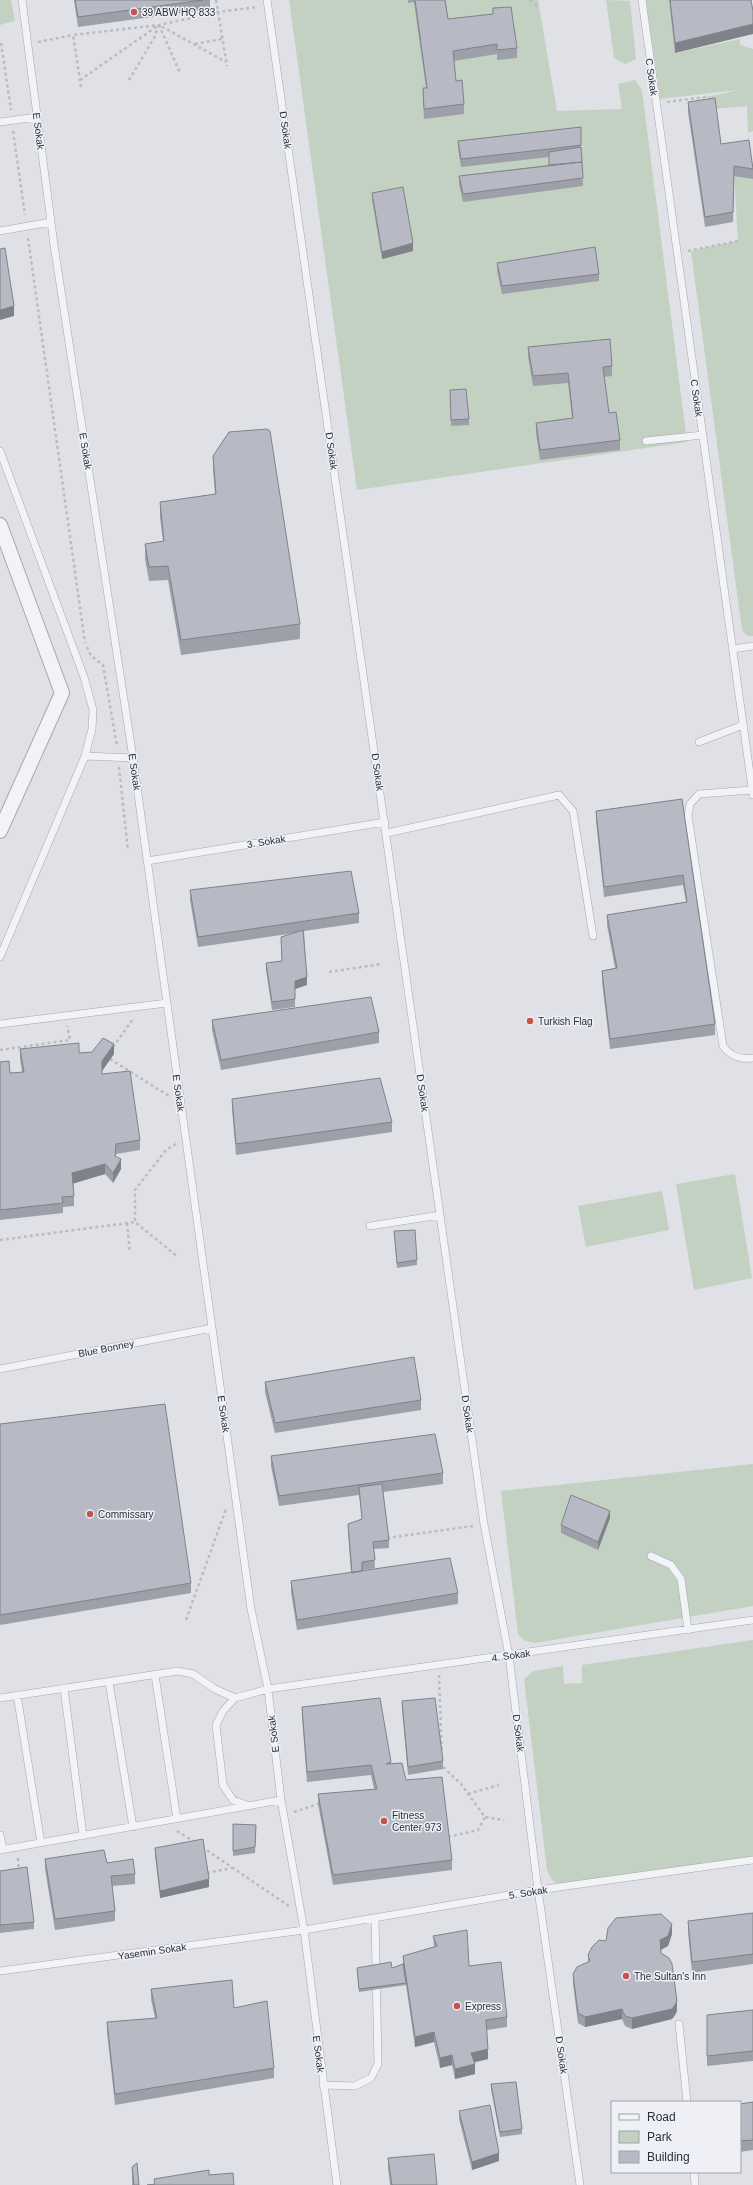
<svg xmlns="http://www.w3.org/2000/svg" width="753" height="2185" font-family="Helvetica,sans-serif">
  <rect width="100%" height="100%" fill="#e0e1e7"/>
  <path fill="#c2d1c1" d="M0 0H11L15 21 0 25Z
    M289 0H538L557 111 622 109 618 84 635 80 642 90 687 442 357 490Z
    M606 0 630 1 636 59 625 64 614 58Z
    M646 0H669L676 53 740 39V45L753 49V131L748 133 747 106 715 109 706 97 739 90 660 99Z
    M753 175V636C747 637 745 634 742 630L691 251 738 241 734 176Z
    M735 1174 752 1278 694 1290 676 1184Z
    M662 1191 669 1230 586 1247 578 1206Z
    M753 1464V1606L535 1643 525 1641 518 1634 501 1491Z
    M753 1640V1857L558 1884 552 1880 547 1870 524 1679 534 1671 563 1666 564 1684 582 1683V1665Z"/>
  <g fill="none" stroke-linecap="round" stroke-linejoin="round">
    <g stroke="#a6a7b1" stroke-width="8">
      <path id="lane" d="M22 0 54 245 133 758 251 1609 268 1689 281 1800 304 1930 337 2185
        M267 0 484 1524 509 1656 538 1890 580 2185
        M642 0 753 795
        M0 122 38 117
        M0 231 51 222
        M646 441 703 435
        M0 451 84 677 93 710 92 729 85 756 0 957
        M733 649 753 646
        M699 742 743 725
        M85 756 133 758
        M752 790 699 794 690 804 688 816 723 1046C730 1056 741 1060 753 1058
        M387 833 559 795 573 811 593 936
        M147 861 385 822
        M0 1024 167 1003
        M370 1226 440 1215
        M0 1369 212 1328
        M651 1556 671 1565 681 1579 688 1630
        M155 1675 177 1819
        M109 1682 133 1827
        M64 1688 83 1836
        M17 1695 41 1843
        M0 1698 178 1671 193 1674 215 1689 235 1698 268 1689 753 1620
        M235 1698 223 1711 216 1725 223 1785 233 1800 249 1806
        M0 1835 3 1850
        M0 1850 281 1800
        M0 1971 304 1930 538 1890 753 1860
        M679 2024 687 2102
        M323 2085 355 2086 371 2078 378 2064 375 1918
        M694 2172 695 2185"/>
    </g>
    <g stroke="#a6a7b1" stroke-width="16">
      <path id="street" d="M0 525 62 693 0 831"/>
    </g>
    <path stroke="#babcc2" stroke-width="2.5" stroke-dasharray="3 3" stroke-linecap="butt" d="M216 0 227 66
      M530 0 539 7
      M38 42 73 35
      M1 43 11 110
      M195 44 222 39
      M80 80 159 25 180 73
      M129 80 154 38 159 25 226 62
      M81 87 73 35 159 25 218 12 257 7
      M667 102 706 97
      M13 131 25 215
      M28 238 85 643
      M688 251 738 241
      M87 647 91 656 103 665 117 746
      M119 767 128 851
      M329 972 381 964
      M113 1047 133 1019
      M0 1050 70 1040 67 1026
      M110 1059 169 1096
      M176 1144 166 1150 135 1190V1222L178 1257
      M127 1223 130 1253
      M0 1240 135 1222
      M387 1538 473 1526
      M186 1620 226 1509
      M439 1675 442 1760
      M443 1767 461 1784 485 1817 504 1820
      M468 1794 499 1785
      M294 1812 318 1804
      M177 1831 195 1842
      M448 1837 478 1830 485 1817
      M202 1847 289 1906
      M18 1858 19 1871
      M207 1873 232 1868"/>
    <use href="#lane" stroke="#f2f3f6" stroke-width="7"/>
    <use href="#street" stroke="#f2f3f6" stroke-width="14"/>
  </g>
  <path fill="#9da0a9" d="M74 0H210V9L78 27Z
    M408 0H445L448 19 517 48V58L497 60V54L454 61 456 81 464 104V114L424 119 423 99V88H426L414 2 408 3Z
    M669 0H751L675 53Z
    M688 102 721 144 753 169V179L734 176 733 222 705 227 688 112Z
    M581 127V147L583 186 463 202 459 184V176L549 165V157L461 167 458 149V141Z
    M372 193 413 251 382 259 372 200Z
    M497 263 599 274V281L502 294 497 271Z
    M528 347 612 366V376L604 377 609 413 620 440V450L540 460 536 433V423L572 418 568 383 533 386 528 357Z
    M450 396 469 419V425L451 426Z
    M213 456 300 624V639L181 655 168 580 149 581 145 559V544L163 541 160 517V502L215 494 213 470Z
    M682 799 715 1024V1035L610 1049 602 982V971L615 968 607 925V915L686 902 683 885 604 897 596 821V811Z
    M190 890 359 913V923L304 931 307 985 295 989V1007L272 1010 266 970V963L282 961 281 937 295 933 198 947 190 900Z
    M212 1020 379 1032V1043L221 1070 212 1030Z
    M20 1049 79 1053 114 1054 102 1071V1074L140 1140V1150L116 1154V1156L121 1169 113 1183 105 1174 73 1183 74 1196V1206L63 1207V1213L0 1220V1062L10 1073 22 1072 20 1059Z
    M232 1099 392 1122V1132L236 1155 232 1109Z
    M394 1231 417 1260V1265L397 1268Z
    M265 1382 421 1400V1410L275 1433 265 1392Z
    M0 1424 191 1583V1593L0 1625Z
    M271 1456 443 1473V1484L383 1492 389 1540V1548L374 1549 375 1568 362 1570V1571L458 1593V1604L297 1630 291 1592V1581L351 1573 348 1532V1524L362 1519 359 1495 279 1506 271 1466Z
    M610 1518 598 1550 561 1533V1525Z
    M402 1701 443 1761V1769L408 1775 402 1709Z
    M302 1707 391 1763 406 1780 452 1860V1870L333 1885 318 1804V1794L374 1789 371 1775 307 1782 302 1717Z
    M233 1824 256 1825 255 1853 233 1856Z
    M155 1848 209 1887 160 1898 155 1855Z
    M45 1859 107 1863 135 1874V1884L112 1886 115 1911V1921L55 1930 45 1869Z
    M0 1871 34 1922V1929L0 1933Z
    M753 1913V1964L692 1973 688 1932V1921Z
    M672 1934 668 1946 661 1950V1953L677 2011 675 2015 672 2019 632 2029 625 2026 622 2019 585 2027 578 2023 573 1984V1974L588 1962V1955L606 1941Z
    M433 1936 469 1966 507 2017V2027L487 2030 488 2059 475 2062V2074L455 2079 452 2065 440 2068 434 2042 415 2047 406 1985 359 1992 357 1971 392 1968 403 1964V1956L434 1947Z
    M151 1989 234 2008 274 2068V2078L115 2105 107 2032V2022L155 2018 151 1999Z
    M753 2010V2061L707 2066V2015Z
    M491 2084 522 2129V2134L500 2137 491 2089Z
    M753 2102V2150L740 2152V2104Z
    M459 2111 499 2161 472 2170 459 2119Z
    M388 2158 437 2185H390L388 2168Z
    M132 2167 139 2185H132Z"/>
  <path fill="#808289" d="M753 24V34L675 53V43Z
    M413 243V251L382 259V252Z
    M14 306V316L0 320V310Z
    M307 977V985L295 989V981Z
    M114 1044V1054L102 1071V1061Z
    M121 1159V1169L113 1183V1173Z
    M105 1164V1174L72 1184V1173Z
    M610 1511V1518L598 1550V1542Z
    M209 1879V1887L160 1898V1891Z
    M672 1924V1934L668 1946 660 1950V1940Z
    M677 2001V2011L675 2015 672 2019 632 2029V2018Z
    M622 2009V2019L585 2027V2017Z
    M434 2032V2042L415 2047V2037Z
    M488 2049V2059L471 2063V2053Z
    M452 2055V2065L440 2068V2058Z
    M475 2064V2074L455 2079V2069Z
    M499 2153V2161L472 2170V2162Z"/>
  <path fill="#b7bac4" stroke="#808289" d="M75 0H203L78 17Z
    M415 0H445L448 19 493 14V8L511 7 517 48 497 50V44L453 51 456 81 462 80 464 104 424 109 423 88H427Z
    M670 0H751L753 11V24L675 43Z
    M715 98 721 144 749 140 753 169 734 166 733 212 705 217 688 102Z
    M581 127V145L549 149 461 159 458 141Z
    M581 147 582 162 549 165V152Z
    M582 162 583 178 463 194 459 176Z
    M403 187 413 243 382 252 372 193Z
    M595 247 599 274 502 286 497 263Z
    M5 248 14 306 0 310V249Z
    M610 339 612 366 603 367 609 413 616 412 620 440 540 450 536 423 573 418 568 373 533 376 528 347Z
    M466 389 469 419 451 420 450 390Z
    M267 429 270 431 300 624 181 640 168 566 149 567 145 544 164 541 160 502 216 494 213 456 229 432Z
    M682 799 715 1024 610 1039 602 971 617 968 607 915 687 902 683 875 604 887 596 811Z
    M351 871 359 913 198 937 190 890Z
    M303 930 307 977 295 981V999L272 1002 266 963 282 961 281 937Z
    M371 997 379 1032 221 1060 212 1020Z
    M103 1038 114 1044 102 1061V1074L130 1071 140 1140 116 1144 115 1156 121 1159 113 1173 105 1164 72 1173 74 1196 62 1197 63 1203 0 1210V1062L9 1061 10 1073 24 1072 20 1049 79 1043V1053L92 1052Z
    M380 1078 392 1122 236 1144 232 1099Z
    M415 1230 417 1260 397 1263 394 1231Z
    M414 1357 421 1400 275 1423 265 1382Z
    M165 1404 191 1583 0 1615V1424Z
    M435 1434 443 1473 279 1496 271 1456Z
    M382 1484 389 1540 373 1542 375 1560 362 1562V1571L352 1573 348 1524 362 1519 359 1487Z
    M571 1495 610 1511 598 1542 561 1525Z
    M450 1558 458 1593 297 1620 291 1581Z
    M380 1698 391 1762 386 1764 402 1763 406 1780 442 1777 452 1860 333 1875 318 1794 377 1789 371 1765 307 1772 302 1707Z
    M435 1698 443 1761 408 1767 402 1701Z
    M233 1824 256 1825 255 1847 233 1851Z
    M203 1839 209 1879 160 1891 155 1848Z
    M104 1850 107 1863 133 1859 135 1874 111 1876 115 1911 55 1919 45 1859Z
    M27 1867 34 1922 0 1925V1871Z
    M753 1913V1954L692 1962 688 1921Z
    M661 1914 672 1924 668 1936 660 1940 661 1953 669 1958 672 1964 677 2001 675 2005 672 2009 632 2018 625 2016 622 2009 585 2017 578 2013 573 1974 577 1967 590 1961 588 1955 592 1947 599 1940 606 1941 608 1928 616 1918Z
    M467 1930 469 1966 501 1962 507 2017 486 2020 488 2049 471 2053 475 2064 455 2069 452 2055 440 2058 434 2032 415 2037 403 1956 437 1946 433 1936Z
    M391 1962 392 1968 403 1964 406 1983 359 1989 357 1968Z
    M232 1980 234 2008 267 2001 274 2068 115 2094 107 2022 157 2018 151 1989Z
    M753 2010V2051L707 2056V2015Z
    M516 2082 522 2129 500 2132 491 2084Z
    M753 2102V2140L740 2141V2104Z
    M490 2105 499 2153 472 2162 459 2111Z
    M434 2154 437 2185H392L388 2158Z
    M137 2163 139 2185H134L132 2167Z
    M209 2170V2175L233 2173 234 2185H147L155 2184 154 2179Z"/>
  <g fill="#c2544f" stroke="#eff0f5" stroke-width="1.5">
    <circle cx="134" cy="12" r="4"/>
    <circle cx="530" cy="1021" r="4"/>
    <circle cx="90" cy="1514" r="4"/>
    <circle cx="384" cy="1821" r="4"/>
    <circle cx="626" cy="1976" r="4"/>
    <circle cx="457" cy="2006" r="4"/>
  </g>
  <g text-anchor="middle" stroke-width="3" stroke-linejoin="round" paint-order="stroke">
    <g font-size="10" fill="#2a2d3d" stroke="#eff0f5" text-anchor="start">
      <text x="142" y="16">39 ABW HQ 833</text>
      <text x="538" y="1025">Turkish Flag</text>
      <text x="98" y="1518">Commissary</text>
      <text x="392" y="1819">Fitness<tspan x="392" dy="12">Center 973</tspan></text>
      <text x="634" y="1980">The Sultan's Inn</text>
      <text x="465" y="2010">Express</text>
    </g>
    <g font-size="10" fill="#2a2d3d" stroke="#eff0f5">
      <text transform="translate(652 77) rotate(82)" y="4">C Sokak</text>
      <text transform="translate(286 130) rotate(82)" y="4">D Sokak</text>
      <text transform="translate(39 131) rotate(83)" y="4">E Sokak</text>
      <text transform="translate(697 398) rotate(82)" y="4">C Sokak</text>
      <text transform="translate(86 451) rotate(81)" y="4">E Sokak</text>
      <text transform="translate(332 451) rotate(82)" y="4">D Sokak</text>
      <text transform="translate(135 772) rotate(82)" y="4">E Sokak</text>
      <text transform="translate(378 772) rotate(82)" y="4">D Sokak</text>
      <text transform="translate(266 841) rotate(-9)" y="4">3. Sokak</text>
      <text transform="translate(179 1093) rotate(82)" y="4">E Sokak</text>
      <text transform="translate(423 1093) rotate(82)" y="4">D Sokak</text>
      <text transform="translate(106 1348) rotate(-11)" y="4">Blue Bonney</text>
      <text transform="translate(224 1414) rotate(82)" y="4">E Sokak</text>
      <text transform="translate(468 1414) rotate(82)" y="4">D Sokak</text>
      <text transform="translate(511 1655) rotate(-8)" y="4">4. Sokak</text>
      <text transform="translate(519 1733) rotate(83)" y="4">D Sokak</text>
      <text transform="translate(273 1734) rotate(-97)" y="4">E Sokak</text>
      <text transform="translate(528 1892) rotate(-9)" y="4">5. Sokak</text>
      <text transform="translate(152 1951) rotate(-8)" y="4">Yasemin Sokak</text>
      <text transform="translate(319 2054) rotate(83)" y="4">E Sokak</text>
      <text transform="translate(562 2055) rotate(82)" y="4">D Sokak</text>
    </g>
  </g>
  <rect x="611" y="2101" width="130" height="72" fill="#eff0f5" stroke="#a0a2ab"/>
  <rect x="619" y="2114" width="20" height="6" fill="#f2f3f6" stroke="#a0a2ab"/>
  <text x="647" y="2121" font-size="12" fill="#2a2d3d">Road</text>
  <rect x="619" y="2131" width="20" height="12" fill="#c2d1c1" stroke="#a0a2ab"/>
  <text x="647" y="2141" font-size="12" fill="#2a2d3d">Park</text>
  <rect x="619" y="2151" width="20" height="12" fill="#b7bac4" stroke="#a0a2ab"/>
  <text x="647" y="2161" font-size="12" fill="#2a2d3d">Building</text>
</svg>
